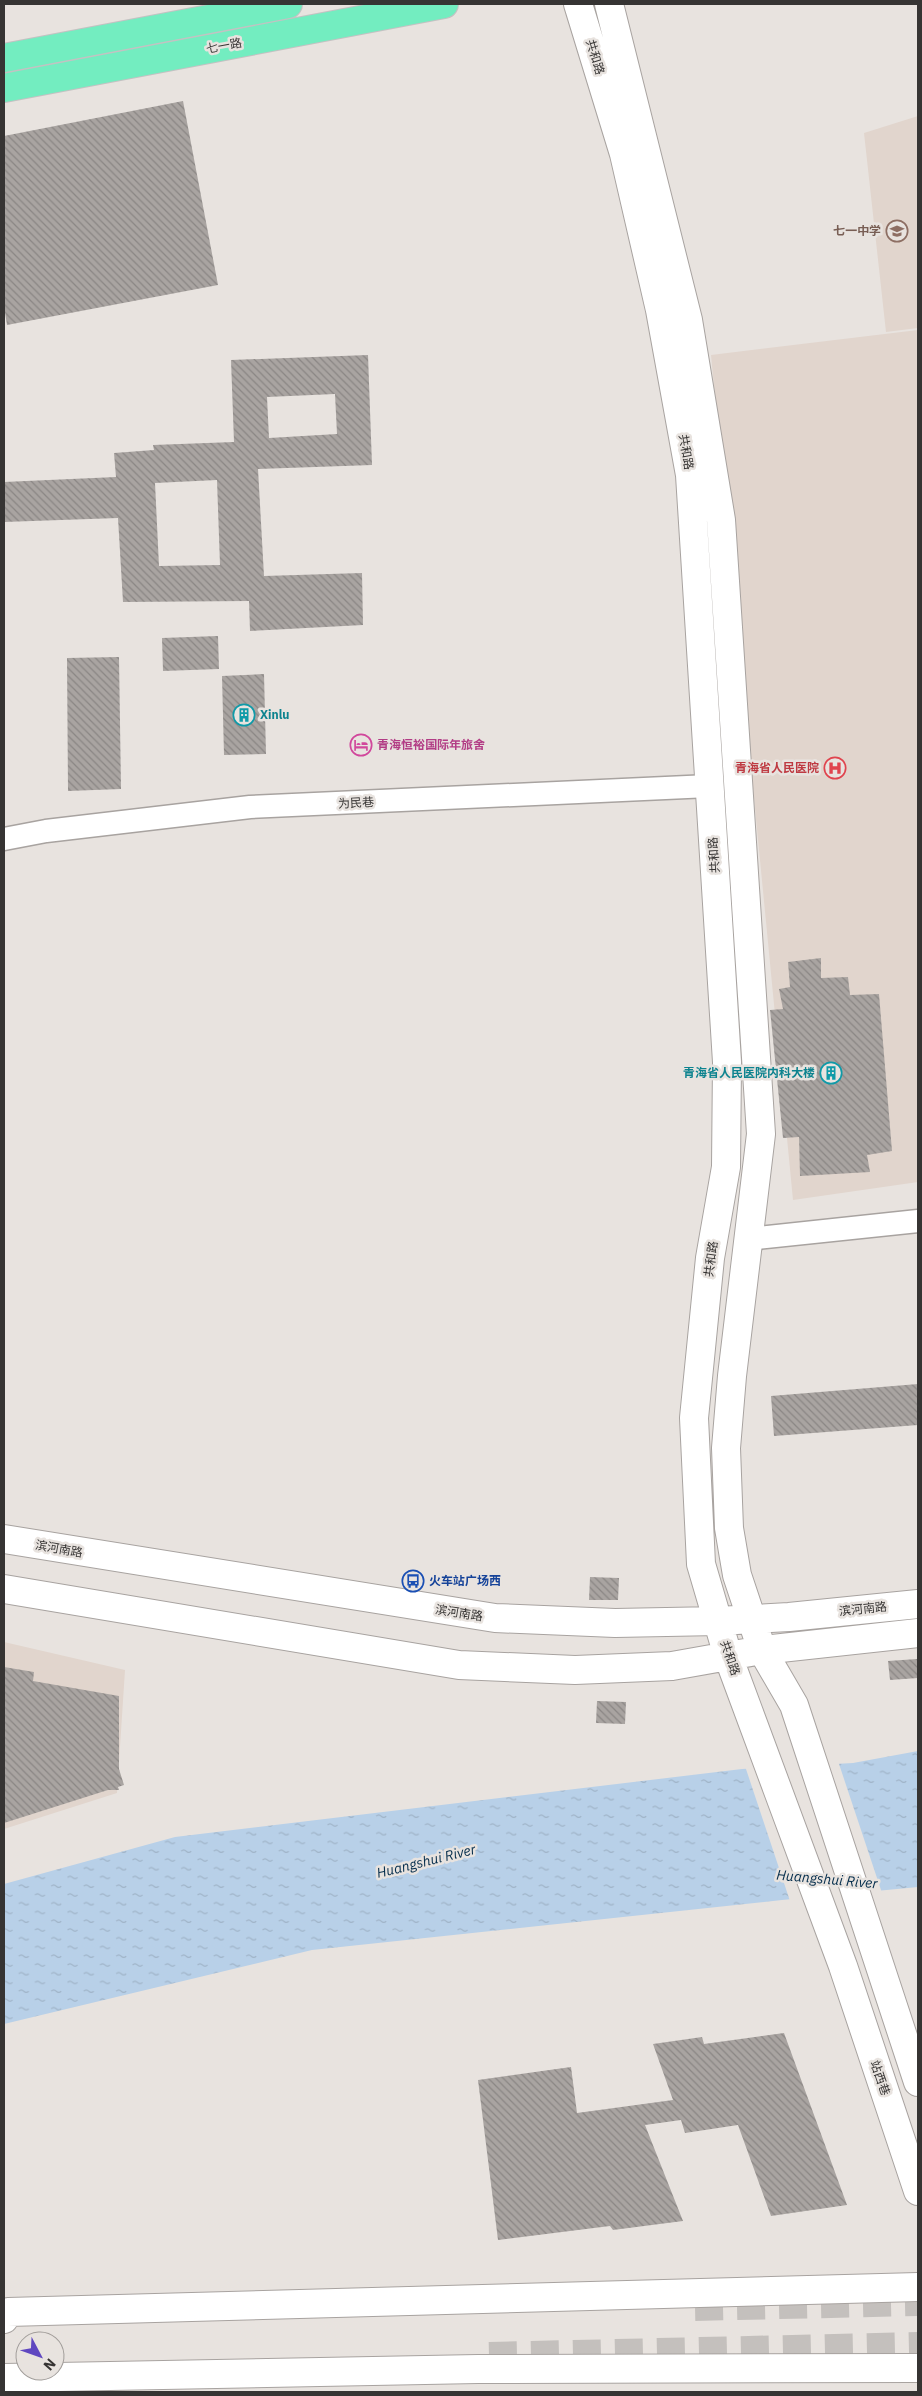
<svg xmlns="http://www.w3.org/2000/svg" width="922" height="2396" font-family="'IBM Plex Sans','Noto Sans SC',sans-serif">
  <defs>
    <pattern id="water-ripples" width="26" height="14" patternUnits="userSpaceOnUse" patternTransform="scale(1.25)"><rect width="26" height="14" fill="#b8d0e8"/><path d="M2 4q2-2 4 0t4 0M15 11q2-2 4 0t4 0" fill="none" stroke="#9fb3c7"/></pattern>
    <pattern id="building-back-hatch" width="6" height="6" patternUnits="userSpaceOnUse" patternTransform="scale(1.25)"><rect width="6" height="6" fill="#a9a4a1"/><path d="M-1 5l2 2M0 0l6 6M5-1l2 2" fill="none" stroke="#8a8684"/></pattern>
  </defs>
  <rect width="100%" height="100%" fill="#e8e3df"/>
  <path fill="#e1d5cd" d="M918 116V328L886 332 864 133Z
    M918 330V1182L793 1200 711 355Z
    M4 1642 125 1670 117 1793 4 1829Z"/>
  <path fill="url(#water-ripples)" d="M918 1751V1887L782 1900 312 1950 4 2024V1884L175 1837 742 1769 853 1763Z"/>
  <path fill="#e8e3df" d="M838 1761 882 1893 790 1901 745 1766Z"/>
  <path fill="url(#building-back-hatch)" fill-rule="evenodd" d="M183 101 218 285 7 325 4 306V136Z
    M368 355 372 465 258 469 264 576 362 573 363 625 250 631 249 601 123 602 118 518 4 522V482L116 477 114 453 154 450 153 445 234 442 231 360ZM335 394 337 434 269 438 267 397ZM217 480 220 565 159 566 155 483Z
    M218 636 219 669 163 671 162 638Z
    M119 657 121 789 68 791 67 658Z
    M264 674 266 754 224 755 222 676Z
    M821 958V978L848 977 850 995 879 994 892 1151 867 1155 870 1172 800 1176 799 1137 783 1138 770 1010 783 1009 779 989 790 987 788 962Z
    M918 1384V1425L774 1436 771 1396Z
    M590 1577 619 1578 618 1600H589Z
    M917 1659 918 1678 890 1680 888 1661Z
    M4 1667 34 1672 33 1681 119 1696V1769L124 1785 118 1787 119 1790H108L4 1823Z
    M597 1701 626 1702 625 1724 596 1723Z
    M784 2033 847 2205 771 2216 738 2125 685 2133 681 2120 645 2125 683 2221 613 2230 610 2226 498 2240 478 2080 571 2067 577 2113 673 2100 653 2044 702 2037 704 2044Z"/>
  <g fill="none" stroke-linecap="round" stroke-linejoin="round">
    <path stroke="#c4c0bd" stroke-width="28" stroke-dasharray="28 14" stroke-linecap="butt" d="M695 2307 918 2302
      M489 2356 918 2346"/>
    <g stroke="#a8a3a0" stroke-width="25">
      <path id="street" d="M4 839 46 831 250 807 709 786
        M748 1239 918 1221"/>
    </g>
    <g stroke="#a8a3a0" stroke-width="30">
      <path id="secondary" d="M578 4 624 154 660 310 690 475 727 1062 726 1167 710 1258 694 1418 701 1564 728 1656 843 1966 918 2191
        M609 4 688 320 721 520 761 1134 732 1376 726 1448 729 1528 737 1575 762 1650 794 1705 918 2082
        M4 1539 495 1618 615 1623 718 1621 789 1617 918 1604
        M4 1589 459 1665 575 1670 672 1666 762 1650 918 1633
        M4 2319 8 2312 918 2287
        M4 2378 478 2369 918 2368"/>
    </g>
    <g stroke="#c3c2c2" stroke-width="30">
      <path id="primary" d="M4 58 288 4
        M4 88 444 4"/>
    </g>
    <use href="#street" stroke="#fff" stroke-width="22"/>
    <use href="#secondary" stroke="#fff" stroke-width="28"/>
    <use href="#primary" stroke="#73edc0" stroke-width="28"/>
  </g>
  <defs>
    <g id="school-ring" transform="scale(1.125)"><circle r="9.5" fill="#e8e3df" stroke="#8d6e63" stroke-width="1.5"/><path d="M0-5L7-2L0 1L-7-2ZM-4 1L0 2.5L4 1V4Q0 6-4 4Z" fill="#8d6e63"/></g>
    <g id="building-ring" transform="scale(1.125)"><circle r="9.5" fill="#e8e3df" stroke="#0f9aa8" stroke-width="1.5"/><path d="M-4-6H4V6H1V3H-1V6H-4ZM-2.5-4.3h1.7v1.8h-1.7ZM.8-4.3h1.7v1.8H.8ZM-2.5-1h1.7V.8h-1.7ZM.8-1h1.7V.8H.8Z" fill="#0f9aa8"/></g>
    <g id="hotel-ring" transform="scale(1.125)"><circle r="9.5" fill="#e8e3df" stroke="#d1479c" stroke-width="1.5"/><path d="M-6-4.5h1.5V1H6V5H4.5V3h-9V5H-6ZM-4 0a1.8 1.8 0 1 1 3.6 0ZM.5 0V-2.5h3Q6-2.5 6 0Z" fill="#d1479c"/></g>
    <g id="hospital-ring" transform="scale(1.125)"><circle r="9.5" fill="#e8e3df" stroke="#e0444e" stroke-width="1.5"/><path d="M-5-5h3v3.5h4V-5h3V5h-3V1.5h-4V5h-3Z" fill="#e0444e"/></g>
    <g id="bus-ring" transform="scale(1.125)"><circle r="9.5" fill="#e8e3df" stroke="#1a4fb4" stroke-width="1.5"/><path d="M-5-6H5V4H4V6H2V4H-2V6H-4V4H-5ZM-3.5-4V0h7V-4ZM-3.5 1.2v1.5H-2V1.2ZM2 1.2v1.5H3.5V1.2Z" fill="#1a4fb4"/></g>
  </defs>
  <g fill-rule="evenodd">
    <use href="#school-ring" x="897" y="231"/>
    <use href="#building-ring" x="244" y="715"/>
    <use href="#hotel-ring" x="361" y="745"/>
    <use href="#hospital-ring" x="835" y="768"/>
    <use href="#building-ring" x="831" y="1073"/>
    <use href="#bus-ring" x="413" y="1581"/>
  </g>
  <g text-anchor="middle" stroke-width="5" stroke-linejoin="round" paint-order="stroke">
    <g font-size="12" fill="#363433" stroke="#e8e3df">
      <text transform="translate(224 46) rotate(-11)" y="4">七一路</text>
      <text transform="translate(595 57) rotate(73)" y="4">共和路</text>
      <text transform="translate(686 452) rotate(80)" y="4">共和路</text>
      <text transform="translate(356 803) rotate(-3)" y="4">为民巷</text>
      <text transform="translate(714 855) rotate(-94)" y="4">共和路</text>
      <text transform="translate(711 1259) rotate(-82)" y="4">共和路</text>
      <text transform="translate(59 1549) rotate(10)" y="4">滨河南路</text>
      <text transform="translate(863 1609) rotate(-6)" y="4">滨河南路</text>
      <text transform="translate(459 1613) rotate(9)" y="4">滨河南路</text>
      <text transform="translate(730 1658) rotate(71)" y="4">共和路</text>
      <text transform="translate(880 2078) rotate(71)" y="4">站西巷</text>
    </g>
    <g font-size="12" font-weight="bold" fill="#785e54" stroke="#e8e3df" text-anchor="end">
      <text x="881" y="235">七一中学</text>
    </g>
    <g font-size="12" font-weight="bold" fill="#0d838f" stroke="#e8e3df" text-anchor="start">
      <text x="260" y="719">Xinlu</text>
      <text x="815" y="1077" text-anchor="end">青海省人民医院内科大楼</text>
    </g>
    <g font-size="12" font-weight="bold" fill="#b23c85" stroke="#e8e3df" text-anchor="start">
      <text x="377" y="749">青海恒裕国际年旅舍</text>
    </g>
    <g font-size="12" font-weight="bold" fill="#be3a42" stroke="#e8e3df" text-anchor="end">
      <text x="819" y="772">青海省人民医院</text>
    </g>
    <g font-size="12" font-weight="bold" fill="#164399" stroke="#e8e3df" text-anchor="start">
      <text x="429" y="1585">火车站广场西</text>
    </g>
    <g font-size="14" font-style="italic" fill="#032c4b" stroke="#e8e3df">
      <text transform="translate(426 1861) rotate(-14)" y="5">Huangshui River</text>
      <text transform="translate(827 1879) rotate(5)" y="5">Huangshui River</text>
    </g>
  </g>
  <rect width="922" height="2396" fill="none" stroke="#363433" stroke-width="10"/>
  <g transform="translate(40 2356) rotate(131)"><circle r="24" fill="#e8e3df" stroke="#a19d9a"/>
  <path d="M0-4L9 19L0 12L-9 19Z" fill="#5f47c0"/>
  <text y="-8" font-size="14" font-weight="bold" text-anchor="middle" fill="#363433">N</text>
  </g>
</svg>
